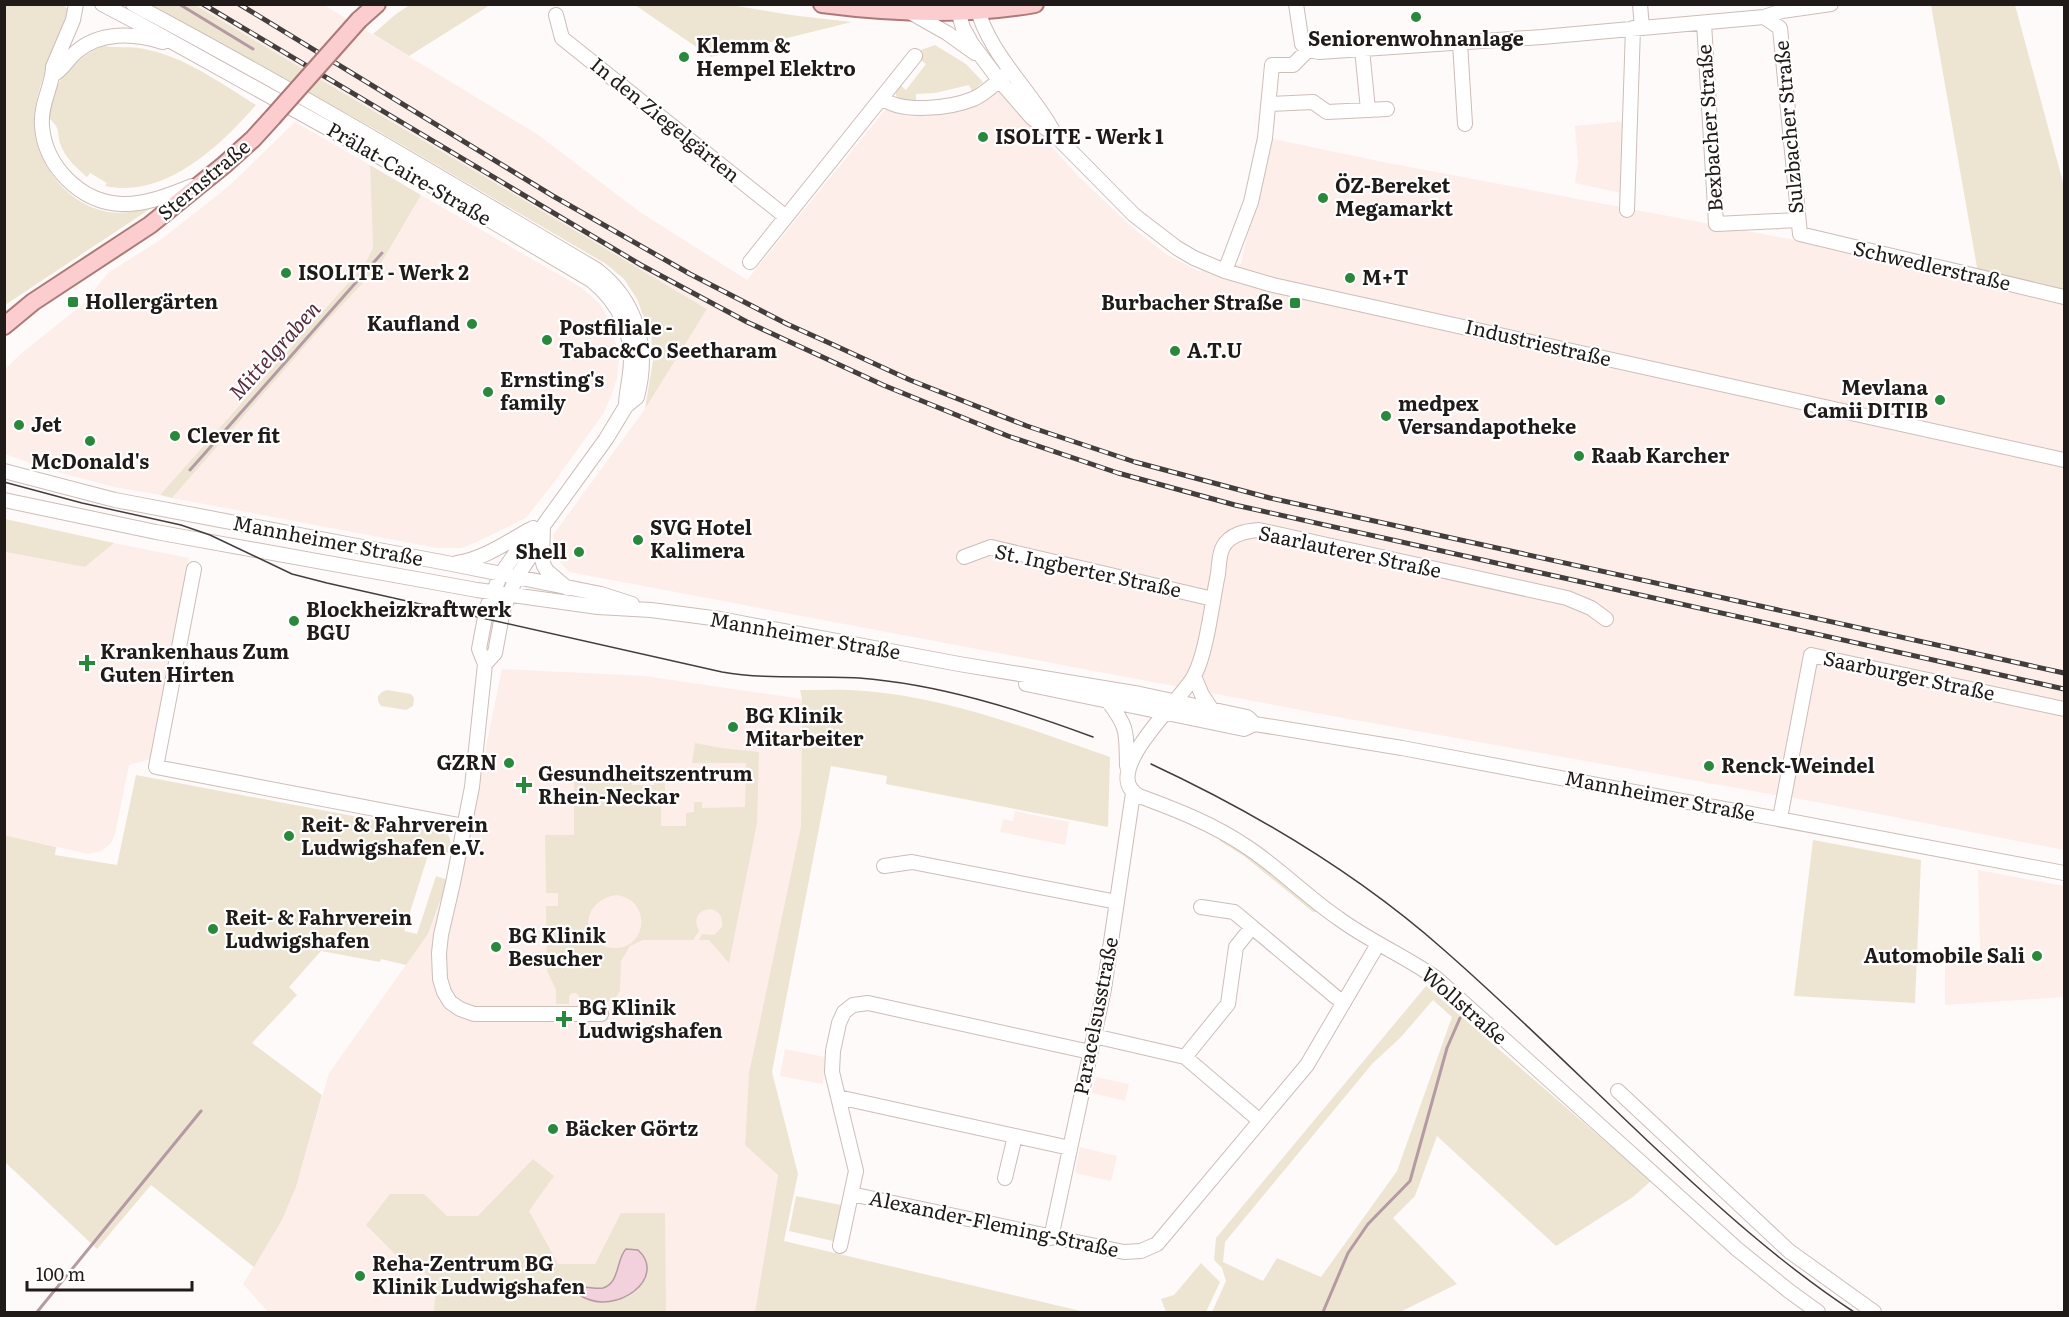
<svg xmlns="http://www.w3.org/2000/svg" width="2069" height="1317" font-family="Literata,serif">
  <rect width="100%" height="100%" fill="#fefaf9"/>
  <path fill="#fdeee9" d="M195 5H324L537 134 640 212 747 280 885 110 916 114 949 113 978 104 999 89 1079 177 1133 228 1166 254 1198 271 1241 264 1269 138 1383 162 2064 291V850L1827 804 1338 717 569 572 558 560 553 535 645 409 707 309Z
    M1626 121 1621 193 1575 183 1578 162 1575 126Z
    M295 122 370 165 373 248 365 264 160 495 114 487 47 469 5 454 4 370 23 352 83 304 108 273 163 238 229 186Z
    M421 195 582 288 600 304 612 325 619 359 617 378 610 399 603 414 552 485 526 518 472 544 461 548H437L172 498 328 320 380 265Z
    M114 543 189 558 151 759 129 765 115 834 111 843 102 851 88 854 5 835 4 552 85 567Z
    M502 669 645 676 802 699 801 826 749 1073 745 1145 778 1174 755 1312H268L243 1284 282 1220 296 1187 329 1073 428 934 468 833Z
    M1015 811 1069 822 1065 845 1000 832 1003 819 1013 821Z
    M1978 870 2064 886V997L1945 1005V950H1980Z
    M785 1049 825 1057 823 1084 780 1076Z
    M1096 1077 1129 1084 1125 1101 1092 1093Z
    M1080 1147 1117 1156 1111 1181 1075 1173Z"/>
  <path fill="#eee4d2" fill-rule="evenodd" d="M411 4H490V5L409 56 373 34 396 14Z
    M5 5H63L70 11C59 44 40 75 35 110 28 153 62 202 104 211 119 215 135 211 150 209L5 305Z
    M149 5H195L707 309 645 409 653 360 651 336 637 299 624 279 606 264 373 128Z
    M635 5H731L791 15 852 22 711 57Z
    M1931 5H2015L2064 186V291L1978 273Z
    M935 45 966 64 983 82 972 91 969 85 935 93 916 94V102L897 99 895 91 900 85 906 90 926 64 915 56V52Z
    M103 46C117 48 130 46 144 49 186 57 220 83 256 105 220 146 165 199 105 186L107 183 90 173 87 177C77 168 67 160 62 148 55 133 63 131 49 118 50 84 72 59 103 46Z
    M370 165 421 195 380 265 328 320 172 498 160 495 365 264 373 248Z
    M4 519H5L114 543 85 567 5 552Z
    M387 690 411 694 414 698 413 706 406 710 381 706 378 701V696L382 692Z
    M800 690C821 690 843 689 865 691 949 698 1030 729 1110 757L1108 827 886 784 887 776 831 766 772 1072 798 1174 784 1241 1085 1312H755L778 1175 745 1145 749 1073 801 826 802 699Z
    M695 743 721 748 759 752 757 823 729 963 709 940H699L702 934 714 935 722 927C726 900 686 906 699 931L693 940H643L630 946 621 961 620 991 614 1000 601 1003H579V996L576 993H572L569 996V1004H556V990L547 971 546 906H558V893H546L545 835H574V772H631L632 785H654V781H665V797H661V826H686V813L694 812V802H702V808L745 807 746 763H692ZM616 895C652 899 648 949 614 948 581 947 578 901 616 895Z
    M136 775 448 834 451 843 447 854 430 849 404 931 417 934 436 876 448 880 428 934 406 965 381 959 380 962 321 951 289 987 297 995 252 1043 322 1095 296 1187 282 1220 254 1267 151 1185 97 1249 5 1162 4 835 56 847 55 855 117 865Z
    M1219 837 1246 853 1318 912H1313L1244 856 1220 841Z
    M1813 840 1921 860 1915 1003 1794 996Z
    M1426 986 1651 1181 1633 1197 1556 1246 1437 1136 1415 1196 1393 1218 1457 1284 1400 1312H1212L1226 1281 1222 1268 1214 1260 1216 1238ZM1433 1000 1452 1017 1397 1171 1321 1277 1277 1258 1263 1281 1223 1262 1225 1242 1372 1064 1401 1037Z
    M533 1159 554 1176 529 1211 558 1264H595L621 1213H665L666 1312H434L436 1286 418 1265 398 1257 366 1225 390 1194H424L447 1216H478Z
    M796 1196 841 1205 833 1241 789 1231Z
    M1201 1263 1220 1282 1206 1312H1166L1161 1299 1174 1295Z"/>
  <path fill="#f3d1dc" stroke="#b49aa2" stroke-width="1.5" d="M626 1249 638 1250C668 1277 617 1317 581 1296L579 1291 582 1287C589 1287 597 1289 603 1288 620 1283 616 1259 626 1249Z"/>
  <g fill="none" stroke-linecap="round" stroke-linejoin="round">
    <path stroke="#b49aa2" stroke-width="3" d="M179 4 253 49
      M190 470 382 253
      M37 1312 201 1111
      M1323 1312 1348 1253 1368 1224 1410 1181 1447 1048 1460 1018"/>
    <g stroke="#cdbdb8" stroke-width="16">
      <path id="minor" d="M76 4 73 20 53 67C53 85 40 104 42 126 45 166 80 202 121 204 145 205 170 195 192 186
        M102 4 140 24 439 190 591 280C620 303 635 336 630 373 629 384 626 394 626 406
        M133 4C291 88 444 179 597 270 637 301 650 348 637 397L626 406 606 439 543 526 542 559 544 566 547 571 567 588
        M956 4 963 28 972 44 999 80 1032 118 1056 136 1134 215 1177 248 1194 258 1225 271 1273 285 2064 460
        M976 4C988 53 1028 87 1052 129
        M1296 4 1302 44 1308 50 1319 52 1542 37 1764 17 1780 28 1800 234 2064 297
        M1640 4 1642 28
        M908 11 947 33 975 53
        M556 15 562 38 786 217
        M1764 17 1782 11 1831 4
        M1704 23 1716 224 1798 220
        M1460 43 1465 124
        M1362 49 1368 110
        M53 75C63 69 68 59 76 52 100 31 134 33 163 42
        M882 98C901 114 951 108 973 99 985 94 996 83 1006 74
        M1269 104 1313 102 1327 112 1387 109
        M1627 210 1633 28
        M750 262 915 56
        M1225 271 1251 202 1265 138 1272 65H1293L1308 50
        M4 471 115 500 452 564 601 594 632 604
        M4 500 156 532 477 590 598 607 651 610 720 619 959 664 1140 694 1247 717 1255 724
        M533 528 501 574 487 607 479 649 485 664 472 787 453 883 441 935 439 953 440 979 444 992 450 1002 460 1009 474 1014H601
        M964 557 991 547 1213 599
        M457 563C483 559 506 543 529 530
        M194 569 156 767 464 826
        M1606 619 1591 608 1567 598 1259 530C1245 531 1230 534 1223 547 1219 554 1219 566 1218 574 1212 602 1207 652 1194 676 1183 699 1097 773 1139 796 1177 810 1213 824 1247 847 1279 868 1306 896 1338 918 1369 941 1405 956 1436 978L1737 1249 1789 1291 1818 1312
        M485 664 495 653 503 610 516 578 541 540
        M1194 676 1202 695 1212 710
        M1026 684 1244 729 1255 724 1402 748 2064 873
        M1108 701C1129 729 1126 732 1127 766
        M1780 818 1811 655 2064 709
        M884 866 912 862 1117 902
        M1201 907 1234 912 1252 927
        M1094 1036 1185 1057 1260 1121
        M1185 1057 1228 1004 1236 947 1252 927 1343 1003
        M1618 1091 1789 1251 1874 1312
        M838 1097 1070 1148
        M1005 1178 1015 1136
        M851 1194 1124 1252 1141 1251 1157 1244 1307 1065 1378 944
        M1051 1238 1104 989 1133 793
        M840 1246 856 1171 832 1072 833 1051 839 1023 844 1012 853 1005 868 1003 1090 1052"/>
    </g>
    <g stroke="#ad7979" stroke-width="20">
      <path id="major" d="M822 4C891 13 966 16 1035 4
        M359 20 377 4
        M4 326 33 302 150 225 224 165 253 139 273 117"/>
    </g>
    <use href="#minor" stroke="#fff" stroke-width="14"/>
    <use href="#major" stroke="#fbcdce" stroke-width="16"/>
    <path stroke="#433e3c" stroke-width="1.5" d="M4 482 82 503 181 525 210 535 292 574 327 583 722 672C767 680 813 675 859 678 938 684 1018 709 1093 737
      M1151 764C1256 813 1357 873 1444 950 1516 1013 1583 1080 1652 1145 1716 1205 1781 1264 1854 1312"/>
    <g stroke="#433e3c" stroke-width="5">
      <path id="rail" d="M203 4 641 265 747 322 883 385 1008 436 1118 473 1235 505 2064 689
        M239 4 553 196 690 274 787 324 836 346 910 380 1027 426 1135 462 1270 498 2064 673"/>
    </g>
    <use href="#rail" stroke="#fff" stroke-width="3" stroke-dasharray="9" stroke-linecap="butt"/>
    <g stroke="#ad7979" stroke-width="20" stroke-linecap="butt">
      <path id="major-bridge" d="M273 117 359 20"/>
    </g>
    <use href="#major-bridge" stroke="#fbcdce" stroke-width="16"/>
  </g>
  <g fill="#29883a" stroke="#fff" stroke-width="2">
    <circle cx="1416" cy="17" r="6"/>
    <circle cx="684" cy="57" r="6"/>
    <circle cx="983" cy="137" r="6"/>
    <circle cx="1323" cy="198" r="6"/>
    <circle cx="286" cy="273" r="6"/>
    <circle cx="1350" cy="278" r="6"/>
    <rect x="67" y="296" width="12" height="12" rx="3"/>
    <rect x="1289" y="297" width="12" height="12" rx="3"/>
    <circle cx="472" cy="324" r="6"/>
    <circle cx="547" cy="340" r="6"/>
    <circle cx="1175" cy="351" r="6"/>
    <circle cx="488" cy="392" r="6"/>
    <circle cx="1940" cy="400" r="6"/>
    <circle cx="1386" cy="416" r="6"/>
    <circle cx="19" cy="425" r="6"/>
    <circle cx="175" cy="436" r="6"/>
    <circle cx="90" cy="441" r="6"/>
    <circle cx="1579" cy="456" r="6"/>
    <circle cx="638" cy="540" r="6"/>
    <circle cx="579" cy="552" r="6"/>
    <circle cx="294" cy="621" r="6"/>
    <path d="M84 654h6v6h6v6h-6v6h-6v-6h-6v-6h6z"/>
    <circle cx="733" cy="727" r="6"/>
    <circle cx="509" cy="763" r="6"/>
    <circle cx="1709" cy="766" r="6"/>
    <path d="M521 776h6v6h6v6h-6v6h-6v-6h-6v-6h6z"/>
    <circle cx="289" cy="836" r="6"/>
    <circle cx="213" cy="929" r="6"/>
    <circle cx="496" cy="947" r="6"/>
    <circle cx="2037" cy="956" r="6"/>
    <path d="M561 1010h6v6h6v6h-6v6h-6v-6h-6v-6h6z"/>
    <circle cx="553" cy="1129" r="6"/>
    <circle cx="360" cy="1276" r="6"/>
  </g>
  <g text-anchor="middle" stroke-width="4.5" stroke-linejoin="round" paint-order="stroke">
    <g font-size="20" font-weight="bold" fill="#201b19" stroke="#fff" text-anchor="start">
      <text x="1416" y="46" text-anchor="middle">Seniorenwohnanlage</text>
      <text x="696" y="53">Klemm &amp;<tspan x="696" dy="23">Hempel Elektro</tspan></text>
      <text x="995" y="144">ISOLITE - Werk 1</text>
      <text x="1335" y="193">ÖZ-Bereket<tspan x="1335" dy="23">Megamarkt</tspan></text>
      <text x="298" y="280">ISOLITE - Werk 2</text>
      <text x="1362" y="285">M+T</text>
      <text x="85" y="309">Hollergärten</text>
      <text x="1283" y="310" text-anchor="end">Burbacher Straße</text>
      <text x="460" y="331" text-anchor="end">Kaufland</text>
      <text x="559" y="335">Postfiliale -<tspan x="559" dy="23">Tabac&amp;Co Seetharam</tspan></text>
      <text x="1187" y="358">A.T.U</text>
      <text x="500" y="387">Ernsting's<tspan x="500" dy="23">family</tspan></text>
      <text x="1928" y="395" text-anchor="end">Mevlana<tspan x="1928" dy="23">Camii DITIB</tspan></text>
      <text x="1398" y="411">medpex<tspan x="1398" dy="23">Versandapotheke</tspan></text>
      <text x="31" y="432">Jet</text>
      <text x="187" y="443">Clever fit</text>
      <text x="1591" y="463">Raab Karcher</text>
      <text x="90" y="469" text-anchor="middle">McDonald's</text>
      <text x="650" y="535">SVG Hotel<tspan x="650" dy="23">Kalimera</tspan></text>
      <text x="567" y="559" text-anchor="end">Shell</text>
      <text x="306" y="617">Blockheizkraftwerk<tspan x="306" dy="23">BGU</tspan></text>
      <text x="100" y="659">Krankenhaus Zum<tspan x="100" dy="23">Guten Hirten</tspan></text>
      <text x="745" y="723">BG Klinik<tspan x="745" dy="23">Mitarbeiter</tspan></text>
      <text x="497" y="770" text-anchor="end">GZRN</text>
      <text x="1721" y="773">Renck-Weindel</text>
      <text x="538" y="781">Gesundheitszentrum<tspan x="538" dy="23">Rhein-Neckar</tspan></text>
      <text x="301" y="832">Reit- &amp; Fahrverein<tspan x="301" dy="23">Ludwigshafen e.V.</tspan></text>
      <text x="225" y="925">Reit- &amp; Fahrverein<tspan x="225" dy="23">Ludwigshafen</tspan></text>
      <text x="508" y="943">BG Klinik<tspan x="508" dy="23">Besucher</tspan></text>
      <text x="2025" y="963" text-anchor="end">Automobile Sali</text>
      <text x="578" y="1015">BG Klinik<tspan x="578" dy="23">Ludwigshafen</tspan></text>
      <text x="565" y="1136">Bäcker Görtz</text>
      <text x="372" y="1271">Reha-Zentrum BG<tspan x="372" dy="23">Klinik Ludwigshafen</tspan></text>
    </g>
    <g font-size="20" fill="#201b19" stroke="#fff">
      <text transform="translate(665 120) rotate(39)" y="7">In den Ziegelgärten</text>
      <text transform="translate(1789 127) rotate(-95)" y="7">Sulzbacher Straße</text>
      <text transform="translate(1710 128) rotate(-94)" y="7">Bexbacher Straße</text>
      <text transform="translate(409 174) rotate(30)" y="7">Prälat-Caire-Straße</text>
      <text transform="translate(204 180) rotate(-40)" y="7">Sternstraße</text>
      <text transform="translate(1932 266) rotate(13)" y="7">Schwedlerstraße</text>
      <text transform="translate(1538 343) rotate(13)" y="7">Industriestraße</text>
      <text transform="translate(328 541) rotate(11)" y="7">Mannheimer Straße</text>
      <text transform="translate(1350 552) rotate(12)" y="7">Saarlauterer Straße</text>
      <text transform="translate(1088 571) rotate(12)" y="7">St. Ingberter Straße</text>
      <text transform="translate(805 636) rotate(10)" y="7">Mannheimer Straße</text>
      <text transform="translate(1909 676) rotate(12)" y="7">Saarburger Straße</text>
      <text transform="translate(1660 796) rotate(11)" y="7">Mannheimer Straße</text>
      <text transform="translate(1464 1006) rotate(41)" y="7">Wollstraße</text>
      <text transform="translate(1096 1016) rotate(-79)" y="7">Paracelsusstraße</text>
      <text transform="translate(994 1224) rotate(12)" y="7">Alexander-Fleming-Straße</text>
    </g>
    <g font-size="21" font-style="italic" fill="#5a2d3e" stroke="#fff">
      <text transform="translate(275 351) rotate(-48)" y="7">Mittelgraben</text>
    </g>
  </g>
  <rect width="2069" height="1317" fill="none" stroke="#201b19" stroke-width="12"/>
  <path d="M27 1281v9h165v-9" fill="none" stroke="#201b19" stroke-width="3"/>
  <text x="36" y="1281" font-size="18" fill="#201b19" stroke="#ffffff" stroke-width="4.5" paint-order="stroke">100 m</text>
</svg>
